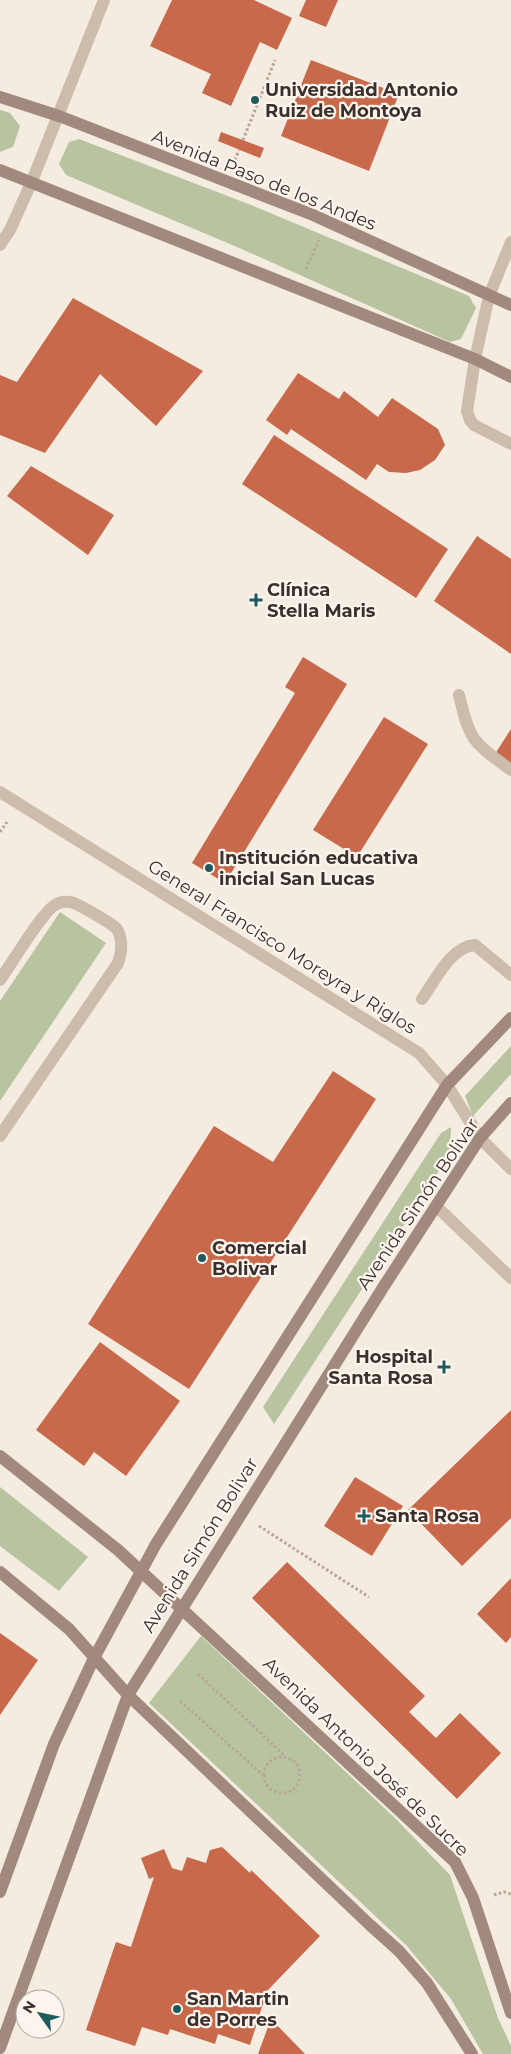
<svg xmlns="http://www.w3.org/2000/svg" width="511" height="2054" font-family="Montserrat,sans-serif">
  <rect width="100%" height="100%" fill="#f4ebe1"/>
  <path fill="#b8c4a0" d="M0 110 10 113 20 126 13 147 0 152Z
    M79 139 251 205 469 296 476 308 461 339 450 342 237 247 66 175 59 164 69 142Z
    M60 912 106 943 0 1101V1001Z
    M511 1046V1074L473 1116 465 1096Z
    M451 1127 450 1154 274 1424 263 1407 441 1133Z
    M0 1487 88 1557 59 1591 0 1546Z
    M201 1636 395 1818 450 1875 498 2018 511 2046V2054H483L451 1999 406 1945 149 1703Z"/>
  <path fill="#c8694b" d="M172 0H254L292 18 277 50 260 42 231 106 202 93 211 74 150 46Z
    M306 0H338L326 27 299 16Z
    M311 60 399 94 369 171 281 136Z
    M221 132 264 148 260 158 218 141Z
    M73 298 203 371 156 426 100 374 45 453 0 435V375L17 382Z
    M298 373 339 399 344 391 378 417 392 398 438 429 445 445 435 460 420 470 406 473 389 472 377 464 366 480 291 429 287 435 266 420Z
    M274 435 448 549 416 598 242 484Z
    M31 466 114 515 88 555 7 496Z
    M477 536 511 559V654L434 601Z
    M303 657 347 684 225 883 192 863 295 693 285 687Z
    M384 717 428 744 357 857 313 830Z
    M511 729V765L495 754Z
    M333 1071 376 1099 189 1389 88 1324 214 1126 273 1162Z
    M100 1342 180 1401 126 1476 94 1452 84 1466 36 1430Z
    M511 1410V1518L462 1566 408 1510Z
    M355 1477 403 1506 372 1556 324 1526Z
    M287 1562 425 1696 409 1712 436 1738 460 1713 501 1753 457 1799 252 1598Z
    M511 1578V1637L506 1643 477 1614Z
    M0 1633 38 1660 0 1715Z
    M222 1847 250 1873 251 1870 320 1936 267 1991 250 2045 218 2034 215 2044 170 2029 168 2035 142 2027 135 2046 86 2030 116 1942 131 1947 154 1877 149 1879 141 1858 164 1849 172 1868 182 1871 187 1857 206 1863 210 1850Z
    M271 2019 305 2054H258Z"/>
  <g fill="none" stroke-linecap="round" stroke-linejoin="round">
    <path stroke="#b9a596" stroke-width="3" stroke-dasharray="2.5 2.5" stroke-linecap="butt" d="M243 140 275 60
      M235 160 239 150
      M306 269 319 240
      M0 832 7 822
      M259 1526 369 1597
      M198 1674 285 1756
      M180 1701 263 1775
      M264 1775a18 18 0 1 1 36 0a18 18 0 1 1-36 0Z
      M494 1895 504 1892 511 1894"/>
    <path stroke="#cdbbac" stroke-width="12" d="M475 359 467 411 470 420 474 425 511 444
      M459 695C470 742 473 742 511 770
      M422 999C435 981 451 946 475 945L511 975
      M436 1206 511 1278"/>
    <path stroke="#cdbbac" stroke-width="12" d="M0 245 10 230 32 181 104 0
      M475 359 489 296 511 242
      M0 792 419 1053 447 1085 480 1138 511 1169
      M0 980C10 966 43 911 55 905 61 901 67 901 74 903 81 906 113 924 117 929 123 940 122 952 118 963L0 1136"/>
    <path stroke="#a18a7d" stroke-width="12" d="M0 97 59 116 313 215 511 305
      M0 170 475 359 511 377
      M0 1456 118 1550 455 1862 473 1898 511 2013
      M0 1572 69 1629 128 1695 370 1925 399 1951 427 1983 472 2054
      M0 1892 54 1744 94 1658 156 1544 447 1085 511 1018
      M0 2048 128 1695 384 1286 480 1138 511 1103"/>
  </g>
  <g fill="#1f5a5e" stroke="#fbf5ee" stroke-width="2">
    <circle cx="255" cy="100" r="5"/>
    <path d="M253.5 592.5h5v5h5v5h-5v5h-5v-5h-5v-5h5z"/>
    <circle cx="209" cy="868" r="5"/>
    <circle cx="202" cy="1258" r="5"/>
    <path d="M441.5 1359.5h5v5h5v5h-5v5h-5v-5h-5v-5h5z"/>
    <path d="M361.5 1508.5h5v5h5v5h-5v5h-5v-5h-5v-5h5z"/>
    <circle cx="177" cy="2009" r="5"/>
  </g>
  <g text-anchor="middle" stroke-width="4.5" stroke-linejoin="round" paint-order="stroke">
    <g font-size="18" font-weight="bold" fill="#3b302b" stroke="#fbf5ee" text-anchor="start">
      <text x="265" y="96">Universidad Antonio<tspan x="265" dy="21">Ruiz de Montoya</tspan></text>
      <text x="267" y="596">Clínica<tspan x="267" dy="21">Stella Maris</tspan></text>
      <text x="219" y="864">Institución educativa<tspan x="219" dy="21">inicial San Lucas</tspan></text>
      <text x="212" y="1254">Comercial<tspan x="212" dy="21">Bolivar</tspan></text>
      <text x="433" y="1363" text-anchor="end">Hospital<tspan x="433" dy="21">Santa Rosa</tspan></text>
      <text x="375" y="1522">Santa Rosa</text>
      <text x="187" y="2005">San Martin<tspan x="187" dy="21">de Porres</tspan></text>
    </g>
    <g font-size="18" fill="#3b302b" stroke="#fbf5ee">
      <text transform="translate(264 180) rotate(22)" y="6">Avenida Paso de los Andes</text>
      <text transform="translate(282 947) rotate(32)" y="6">General Francisco Moreyra y Riglos</text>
      <text transform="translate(418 1204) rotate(-56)" y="6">Avenida Simón Bolivar</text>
      <text transform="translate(200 1545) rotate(-58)" y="6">Avenida Simón Bolivar</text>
      <text transform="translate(366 1757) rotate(44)" y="6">Avenida Antonio José de Sucre</text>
    </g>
  </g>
  <g transform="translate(40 2014) rotate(303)"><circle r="24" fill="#fbf5ee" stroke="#aea6a0"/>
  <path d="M0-4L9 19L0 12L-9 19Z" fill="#1f5a5e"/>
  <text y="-8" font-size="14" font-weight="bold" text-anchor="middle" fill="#3b302b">N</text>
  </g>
</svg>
